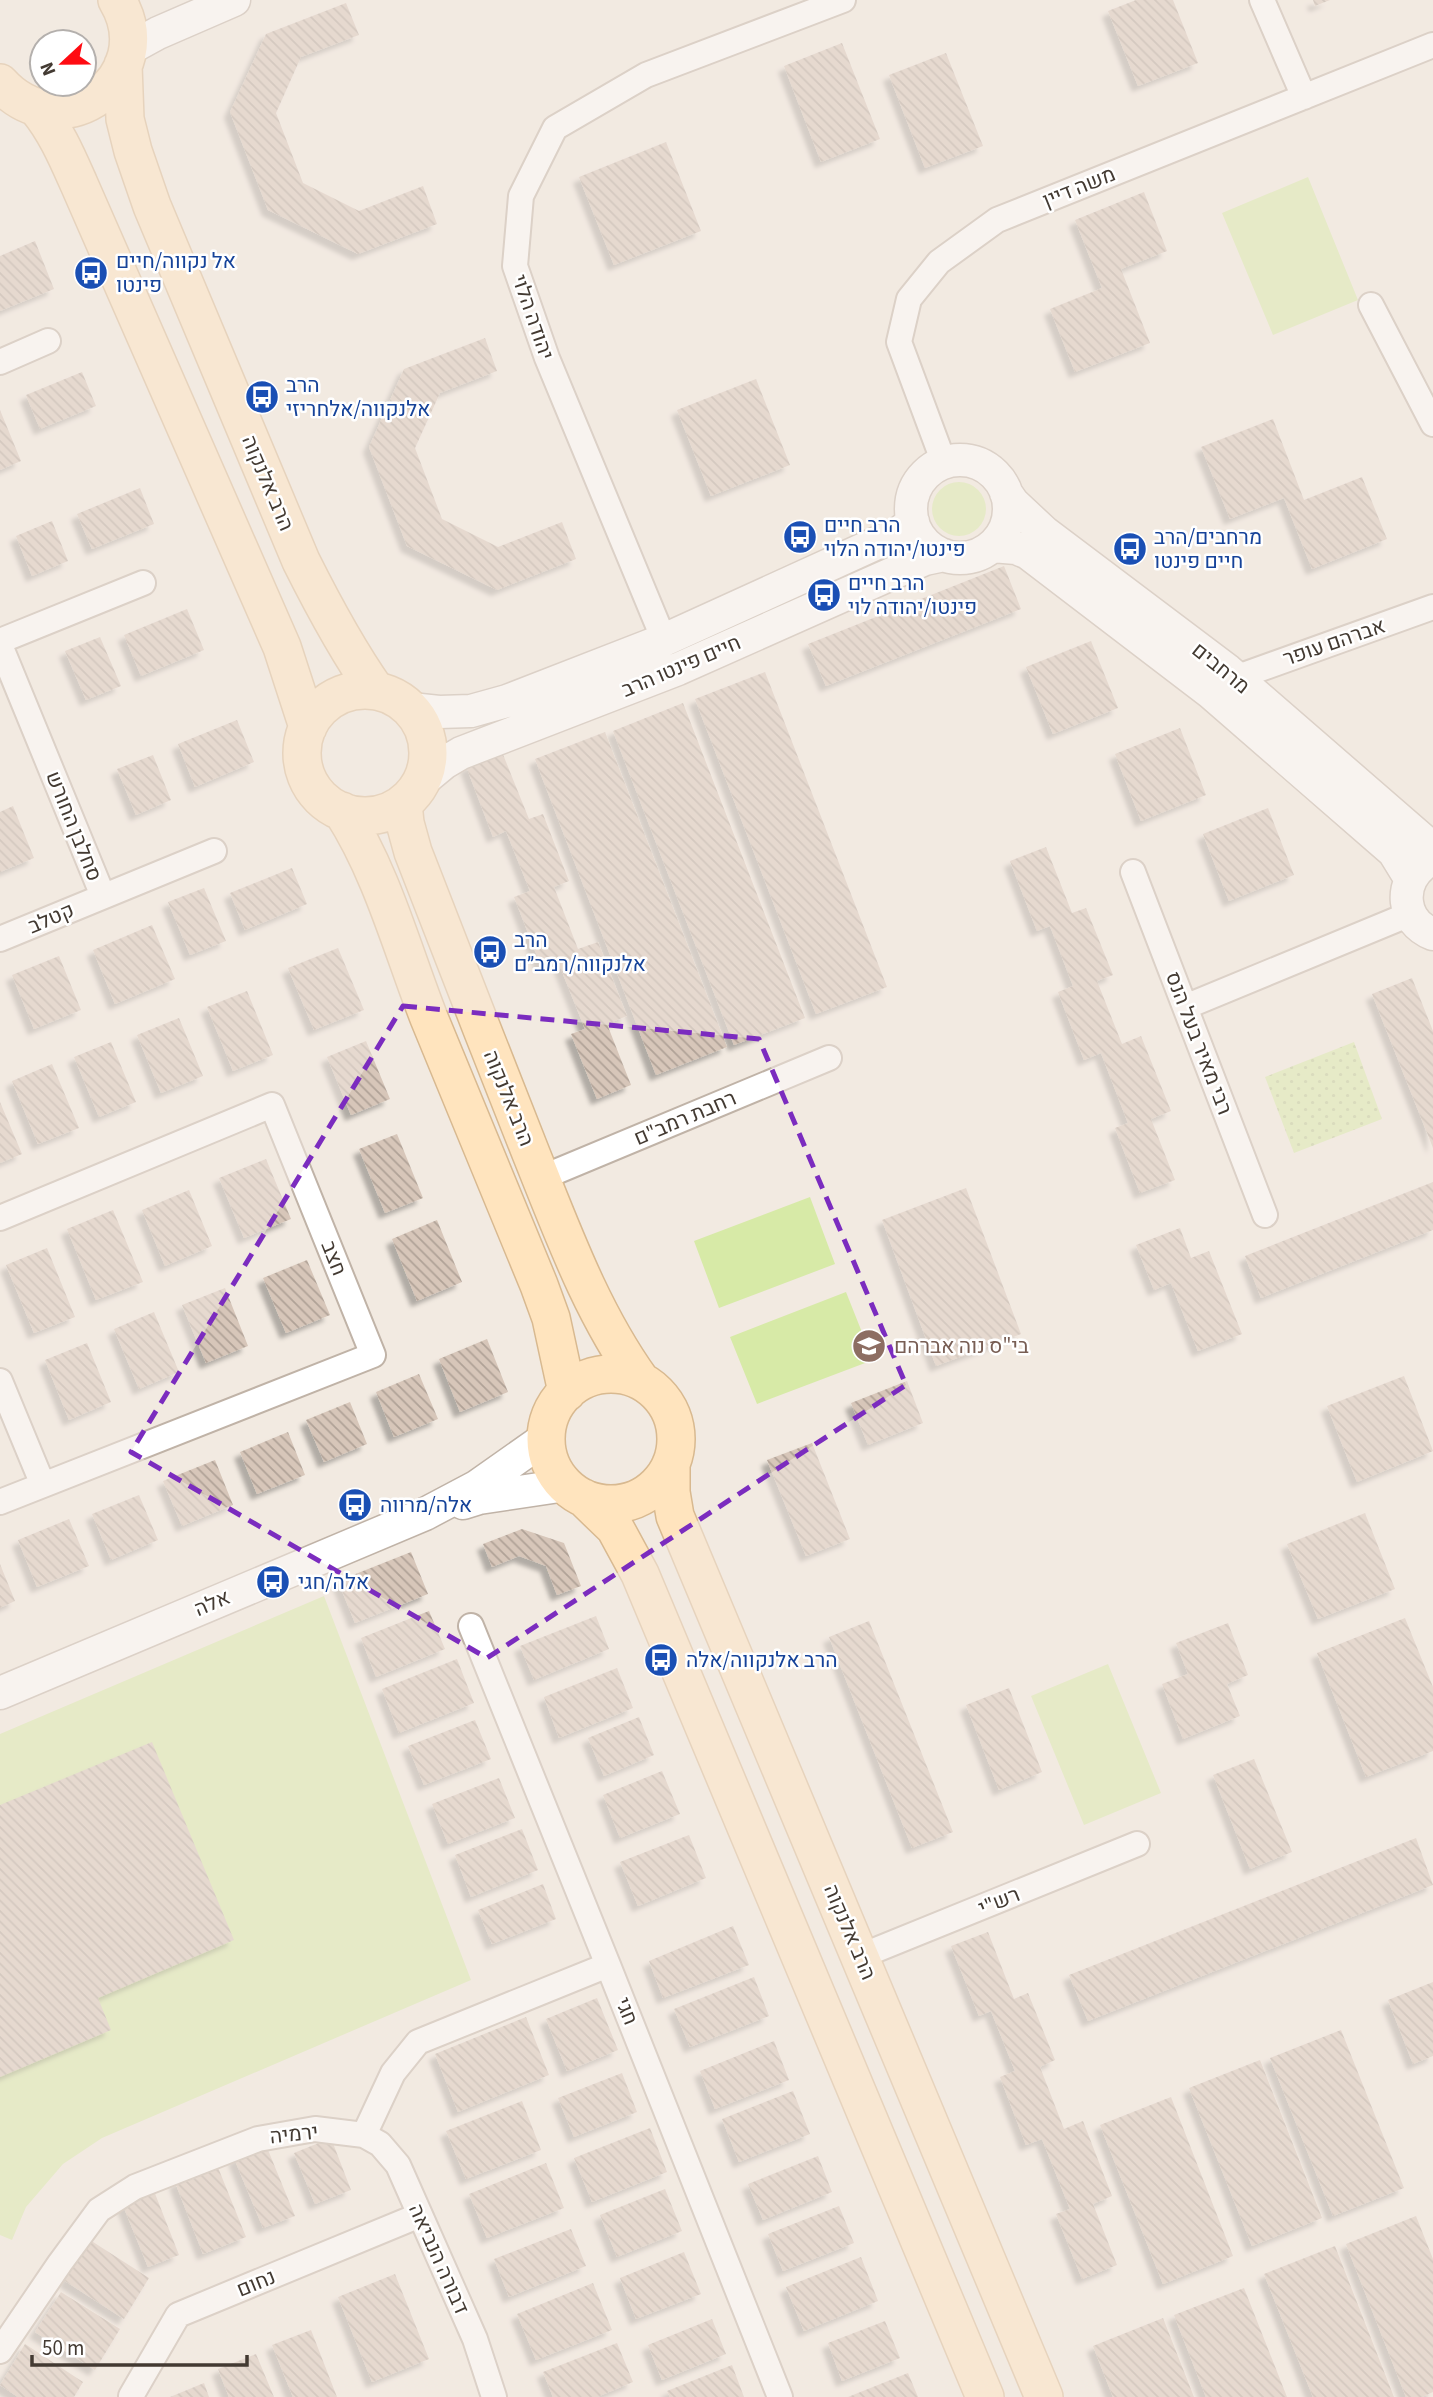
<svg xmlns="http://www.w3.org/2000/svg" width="1433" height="2397" font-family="'Source Sans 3',Heebo,sans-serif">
  <defs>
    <pattern id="park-dots" width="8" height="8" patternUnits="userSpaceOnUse" patternTransform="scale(1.75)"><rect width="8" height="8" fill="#d7eaa7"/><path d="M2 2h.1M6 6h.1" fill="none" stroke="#bac990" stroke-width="1.8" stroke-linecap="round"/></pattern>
    <pattern id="building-back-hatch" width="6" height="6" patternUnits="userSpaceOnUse" patternTransform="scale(1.75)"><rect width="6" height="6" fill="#d7c6b9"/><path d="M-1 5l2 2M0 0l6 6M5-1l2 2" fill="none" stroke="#b0a297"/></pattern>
    <filter id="shadow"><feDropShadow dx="-6" dy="6" stdDeviation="2" flood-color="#0004"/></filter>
  </defs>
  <rect width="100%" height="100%" fill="#f2eae1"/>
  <path fill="#d7eaa7" d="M1308 177 1358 300 1273 335 1222 213Z
    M932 509a27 27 0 1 1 54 0a27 27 0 1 1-54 0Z
    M810 1197 835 1264 719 1308 694 1241Z
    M846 1292 873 1360 757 1404 730 1337Z
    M324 1596 471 1980 102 2138 63 2164 26 2207 12 2240 0 2235V1734Z
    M1108 1664 1161 1793 1084 1825 1031 1696Z"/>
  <path fill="url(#park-dots)" d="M1354 1042 1382 1119 1294 1153 1265 1077Z"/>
  <path fill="url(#building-back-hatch)" filter="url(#shadow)" d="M1136 0H1173L1198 63 1138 86 1108 11Z
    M1313 0H1330L1315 6Z
    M346 3 359 35 301 57 276 113 303 183 359 211 423 186 437 224 358 254 268 210 230 112 266 34Z
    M842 43 880 139 821 162 784 66Z
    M946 53 983 146 925 168 889 75Z
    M666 142 701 231 614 265 579 177Z
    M1144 192 1167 251 1121 269 1150 343 1075 372 1050 309 1102 288 1075 220Z
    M35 241 54 289 0 311V256Z
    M485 338 497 371 440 393 415 448 442 519 498 547 562 522 576 559 497 590 407 546 369 447 404 369Z
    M82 372 96 406 40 429 26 395Z
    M756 379 790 465 711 496 677 410Z
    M0 410 21 461 0 470Z
    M1273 419 1304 500 1362 477 1387 539 1312 569 1284 498 1230 519 1201 447Z
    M140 488 154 524 92 549 77 514Z
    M52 521 68 561 32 576 16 536Z
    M1004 566 1021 609 826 686 808 644Z
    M187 609 204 650 141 676 124 635Z
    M100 637 121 686 86 700 65 651Z
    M1091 641 1118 708 1053 734 1026 667Z
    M765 672 887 987 816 1014 695 699Z
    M683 703 805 1018 734 1045 613 731Z
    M237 720 254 762 195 787 178 744Z
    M1180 728 1206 795 1141 821 1115 754Z
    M605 732 727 1047 656 1075 535 759Z
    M502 752 529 819 543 814 569 881 554 887 578 949 598 942 627 1016 607 1024 631 1085 597 1099 571 1034 585 1029 557 959 541 966 514 897 530 891 506 831 493 837 466 766Z
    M153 755 171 800 136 815 117 769Z
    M13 806 34 858 0 872V812Z
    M1268 808 1294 875 1229 901 1203 834Z
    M1046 847 1072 913 1086 908 1113 975 1097 981 1122 1044 1141 1036 1171 1111 1151 1119 1175 1180 1140 1193 1115 1128 1128 1123 1101 1053 1084 1060 1058 992 1073 986 1050 926 1037 931 1010 861Z
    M292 868 307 904 245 930 230 893Z
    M204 888 226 941 190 955 168 902Z
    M152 925 175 979 115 1004 93 950Z
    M338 948 364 1010 314 1030 288 968Z
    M59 956 81 1010 34 1029 12 975Z
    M1412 978 1433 1031V1148L1372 994Z
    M247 991 273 1055 233 1071 207 1007Z
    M179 1018 203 1076 161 1093 137 1035Z
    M366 1041 390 1099 351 1115 327 1057Z
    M111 1042 136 1102 99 1117 74 1057Z
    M52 1064 79 1128 38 1144 12 1081Z
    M0 1102 22 1154 0 1163Z
    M397 1134 423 1198 385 1213 359 1149Z
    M266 1159 291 1219 244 1238 219 1178Z
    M1433 1182V1230L1261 1298 1245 1256Z
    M966 1188 1021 1334 936 1366 882 1220Z
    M189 1190 212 1246 165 1266 142 1210Z
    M113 1210 143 1282 96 1300 67 1229Z
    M437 1220 462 1282 417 1301 392 1239Z
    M1180 1228 1191 1258 1209 1251 1242 1334 1198 1351 1171 1283 1154 1290 1136 1245Z
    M47 1248 75 1317 34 1333 6 1265Z
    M307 1260 330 1315 286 1333 263 1278Z
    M225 1288 248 1346 206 1363 182 1305Z
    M154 1312 179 1372 139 1389 114 1329Z
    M487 1339 508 1392 460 1412 439 1359Z
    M87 1343 111 1402 69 1420 45 1360Z
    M419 1374 438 1419 394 1437 376 1392Z
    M1404 1376 1433 1451 1357 1482 1327 1406Z
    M907 1381 923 1423 868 1445 851 1403Z
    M350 1402 367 1444 324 1462 306 1420Z
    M288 1432 305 1475 257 1494 240 1452Z
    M812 1443 850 1539 806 1556 767 1460Z
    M215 1460 233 1505 182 1526 163 1481Z
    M139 1495 158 1540 111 1560 92 1514Z
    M1365 1513 1395 1589 1318 1619 1287 1544Z
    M69 1519 89 1566 37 1587 18 1540Z
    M522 1529 564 1543 581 1586 557 1595 546 1566 519 1556 492 1567 483 1544Z
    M411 1552 428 1594 355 1623 338 1581Z
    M0 1564 15 1601 0 1608Z
    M429 1611 445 1649 376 1677 361 1638Z
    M596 1616 609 1649 534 1680 520 1646Z
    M1405 1618 1433 1687V1751L1366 1777 1317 1653Z
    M869 1621 953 1832 912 1848 829 1637Z
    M1228 1623 1248 1675 1227 1684 1240 1716 1183 1739 1162 1684 1188 1674 1176 1643Z
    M457 1659 474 1703 399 1733 382 1689Z
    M617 1668 633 1708 559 1738 544 1697Z
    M1009 1688 1042 1772 999 1790 966 1705Z
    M639 1717 654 1755 604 1776 588 1738Z
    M475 1720 491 1759 424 1785 408 1746Z
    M152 1742 234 1940 98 1998 111 2030 0 2077V1805Z
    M1254 1759 1292 1852 1250 1869 1213 1775Z
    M662 1771 680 1814 620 1838 603 1795Z
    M499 1778 515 1818 448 1844 432 1804Z
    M522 1829 538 1870 471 1897 455 1855Z
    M689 1835 706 1878 638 1906 620 1862Z
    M1416 1838 1433 1885 1088 2021 1069 1975Z
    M543 1884 556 1919 492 1944 478 1910Z
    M733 1926 749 1965 663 1998 649 1961Z
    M988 1932 1014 1999 1028 1993 1055 2060 1040 2067 1064 2129 1083 2121 1112 2196 1093 2204 1117 2265 1082 2279 1056 2214 1070 2209 1042 2139 1026 2145 1000 2077 1015 2071 991 2011 979 2016 951 1946Z
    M754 1977 769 2016 690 2047 674 2009Z
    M1433 1982V2056L1413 2064 1388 2000Z
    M597 1998 618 2050 567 2071 546 2019Z
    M526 2017 549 2075 458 2112 435 2054Z
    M1341 2030 1404 2188 1333 2216 1270 2058Z
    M774 2041 789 2080 715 2109 700 2071Z
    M1260 2060 1322 2218 1252 2246 1189 2088Z
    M622 2073 637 2112 574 2137 558 2098Z
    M793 2091 810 2134 739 2162 722 2119Z
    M1171 2097 1233 2256 1163 2284 1100 2125Z
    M522 2101 541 2150 466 2179 446 2131Z
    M650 2128 667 2172 592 2202 574 2158Z
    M331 2138 351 2190 315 2204 294 2153Z
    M266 2145 295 2216 263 2228 234 2158Z
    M818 2156 832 2192 763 2220 748 2184Z
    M546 2163 564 2208 487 2238 469 2194Z
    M217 2165 246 2237 203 2254 175 2182Z
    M665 2189 682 2231 617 2257 600 2215Z
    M154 2191 179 2255 148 2267 122 2203Z
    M839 2206 854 2243 783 2271 768 2234Z
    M1416 2216 1433 2259V2392L1422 2397H1406L1346 2244Z
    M571 2229 586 2266 509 2297 494 2259Z
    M90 2240 149 2278 124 2319 65 2281Z
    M1335 2246 1394 2397H1313L1264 2274Z
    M684 2252 701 2294 636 2319 620 2278Z
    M861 2257 878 2301 804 2331 786 2287Z
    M395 2274 429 2359 372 2382 338 2297Z
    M593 2283 612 2330 536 2360 517 2314Z
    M1244 2288 1287 2397H1206L1174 2315Z
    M61 2292 120 2329 95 2370 35 2332Z
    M1163 2318 1194 2397H1113L1093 2346Z
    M712 2319 726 2354 662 2380 648 2345Z
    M885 2321 900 2358 842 2381 828 2343Z
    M311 2330 337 2397H293L272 2345Z
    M617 2343 633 2382 597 2397H553L543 2372Z
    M25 2344 83 2382 74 2397H18L0 2385Z
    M256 2354 274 2397H229L218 2369Z
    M732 2365 744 2397H670L667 2391Z
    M908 2373 918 2397H848Z
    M204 2383 209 2397H170Z"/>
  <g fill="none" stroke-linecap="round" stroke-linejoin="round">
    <g stroke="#c0b3a7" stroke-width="28">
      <path id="minor" d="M1262 0 1304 97
        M1371 305 1433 424
        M0 362 48 341
        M944 463 899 342 909 299 939 262 997 220 1433 45
        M664 640 547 358 515 266 521 196 555 128 646 75 843 0
        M0 641 143 583
        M0 645 103 896
        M1235 678 1433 607
        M1133 872 1265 1215
        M0 939 214 851
        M1185 1007 1410 914
        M541 1178 829 1058
        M0 1218 272 1105 373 1355 0 1502
        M0 1381 43 1485
        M471 1626 608 1965 780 2397
        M861 1956 1137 1844
        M364 2135 393 2073 418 2042 608 1965
        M0 2351 60 2263 99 2210 135 2187 258 2139 315 2129 364 2135 380 2144 398 2165 475 2339 494 2397
        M131 2396 178 2315 420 2215"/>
    </g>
    <g stroke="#c0b3a7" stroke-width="35">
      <path id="tertiary" d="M127 50 158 33 234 0
        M911 509a49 49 0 1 1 98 0a49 49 0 1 1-98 0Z
        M1006 493 1013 503 1044 532 1227 670 1433 849
        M992 546 1016 548 1028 553 1210 692 1394 852 1410 878
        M411 709 439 712 471 711 507 701 664 640 899 533 913 522
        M421 782 444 763 461 753 678 669 925 559 944 555
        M1425 863C1398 883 1401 922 1433 934
        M463 1503 479 1498 566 1485
        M0 1693 425 1514 476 1487 547 1437"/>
    </g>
    <g stroke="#d8b990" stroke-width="40">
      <path id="secondary" d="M123 65 125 119 133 151 152 206 301 561C324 607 347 650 376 691
        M0 83C61 151 163 77 117 0
        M37 108C56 131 67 157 79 184L282 647 308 727
        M302 753a63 63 0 1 1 126 0a63 63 0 1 1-126 0Z
        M403 803 405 823 413 852C452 953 492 1055 532 1156 563 1233 592 1313 641 1381
        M342 811C382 873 402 949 429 1018 465 1107 502 1196 539 1285L551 1318 567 1392
        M546 1439a65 65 0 1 1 130 0a65 65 0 1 1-130 0Z
        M671 1464V1492L675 1516 1044 2397
        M584 1498 615 1528 640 1574 985 2397"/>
    </g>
    <use href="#minor" stroke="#fff" stroke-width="24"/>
    <use href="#tertiary" stroke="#fff" stroke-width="32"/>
    <use href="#secondary" stroke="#ffe4be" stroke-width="37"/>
  </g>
  <path d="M0 0H1433V2397H0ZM403 1006 759 1039 906 1385 487 1658 131 1452Z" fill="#f2eae1" fill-opacity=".55" fill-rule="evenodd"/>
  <path fill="none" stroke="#7b2cbf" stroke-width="5" stroke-dasharray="14 9" stroke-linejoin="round" d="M403 1006 759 1039 906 1385 487 1658 131 1452Z"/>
  <defs>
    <g id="bus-disc" transform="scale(1.75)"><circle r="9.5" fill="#1a4fb4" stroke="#fff"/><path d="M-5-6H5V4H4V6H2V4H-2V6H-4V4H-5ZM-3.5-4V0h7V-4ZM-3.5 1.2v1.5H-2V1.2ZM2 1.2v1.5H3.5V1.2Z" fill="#fff"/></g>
    <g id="school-disc" transform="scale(1.75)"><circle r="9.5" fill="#8d6e63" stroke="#fff"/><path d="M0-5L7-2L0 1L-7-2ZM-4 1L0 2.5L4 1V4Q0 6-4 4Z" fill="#fff"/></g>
  </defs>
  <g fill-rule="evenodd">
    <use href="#bus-disc" x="91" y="273"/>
    <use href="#bus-disc" x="262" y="397"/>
    <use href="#bus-disc" x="800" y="537"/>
    <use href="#bus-disc" x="1130" y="549"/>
    <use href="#bus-disc" x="824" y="595"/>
    <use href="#bus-disc" x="490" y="952"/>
    <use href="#school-disc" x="869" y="1346"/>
    <use href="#bus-disc" x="355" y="1505"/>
    <use href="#bus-disc" x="273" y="1582"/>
    <use href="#bus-disc" x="661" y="1660"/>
  </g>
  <g text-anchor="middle" stroke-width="5" stroke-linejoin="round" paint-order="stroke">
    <g font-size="21" fill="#433a32" stroke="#fff">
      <text transform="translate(1079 187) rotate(-22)" y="7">משה דיין</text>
      <text transform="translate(533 317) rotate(71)" y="7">יהודה הלוי</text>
      <text transform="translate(268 483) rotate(67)" y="7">הרב אלנקוה</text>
      <text transform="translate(1334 642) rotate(-19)" y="7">אברהם עופר</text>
      <text transform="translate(681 666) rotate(-23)" y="7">חיים פינטו הרב</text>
      <text transform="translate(1221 668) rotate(39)" y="7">מרחבים</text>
      <text transform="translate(74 826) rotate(68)" y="7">סחלבן החורש</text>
      <text transform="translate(51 918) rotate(-23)" y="7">קטלב</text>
      <text transform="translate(1199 1043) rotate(69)" y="7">רבי מאיר בעל הנס</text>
      <text transform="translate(509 1098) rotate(68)" y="7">הרב אלנקוה</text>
      <text transform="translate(685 1118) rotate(-23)" y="7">רחבת רמב"ם</text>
      <text transform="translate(334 1258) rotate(68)" y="7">חצב</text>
      <text transform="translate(212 1603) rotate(-23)" y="7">אלה</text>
      <text transform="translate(999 1901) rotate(-22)" y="7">רש"י</text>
      <text transform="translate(850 1932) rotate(67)" y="7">הרב אלנקוה</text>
      <text transform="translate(627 2011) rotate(68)" y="7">חגי</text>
      <text transform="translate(294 2134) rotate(-6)" y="7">ירמיה</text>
      <text transform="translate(439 2259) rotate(66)" y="7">דבורה הנביאה</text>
      <text transform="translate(256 2283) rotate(-22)" y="7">נחום</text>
    </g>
    <g font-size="21" fill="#164399" stroke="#fff" text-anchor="start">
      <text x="116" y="268">אל נקווה/חיים<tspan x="116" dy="24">פינטו</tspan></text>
      <text x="286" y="392">הרב<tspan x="286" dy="24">אלנקווה/אלחריזי</tspan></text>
      <text x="824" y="532">הרב חיים<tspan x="824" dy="24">פינטו/יהודה הלוי</tspan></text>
      <text x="1154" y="544">מרחבים/הרב<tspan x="1154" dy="24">חיים פינטו</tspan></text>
      <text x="848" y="590">הרב חיים<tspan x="848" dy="24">פינטו/יהודה לוי</tspan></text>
      <text x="514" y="947">הרב<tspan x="514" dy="24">אלנקווה/רמב״ם</tspan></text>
      <text x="380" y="1512">אלה/מרווה</text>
      <text x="298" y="1589">אלה/חגי</text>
      <text x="686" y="1667">הרב אלנקווה/אלה</text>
    </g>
    <g font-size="21" fill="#785e54" stroke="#fff" text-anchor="start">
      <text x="894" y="1353">בי"ס נוה אברהם</text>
    </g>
  </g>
  <g transform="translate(63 63) rotate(248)"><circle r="33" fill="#ffffff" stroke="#b4b0ad" stroke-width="2"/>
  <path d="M0-5L12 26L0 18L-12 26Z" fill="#ff0b12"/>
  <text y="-10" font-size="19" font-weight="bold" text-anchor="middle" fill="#433a32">N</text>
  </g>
  <path d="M32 2355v10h215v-10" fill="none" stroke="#433a32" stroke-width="3.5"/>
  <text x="42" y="2355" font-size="21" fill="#433a32" stroke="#ffffff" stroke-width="5" paint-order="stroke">50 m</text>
</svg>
